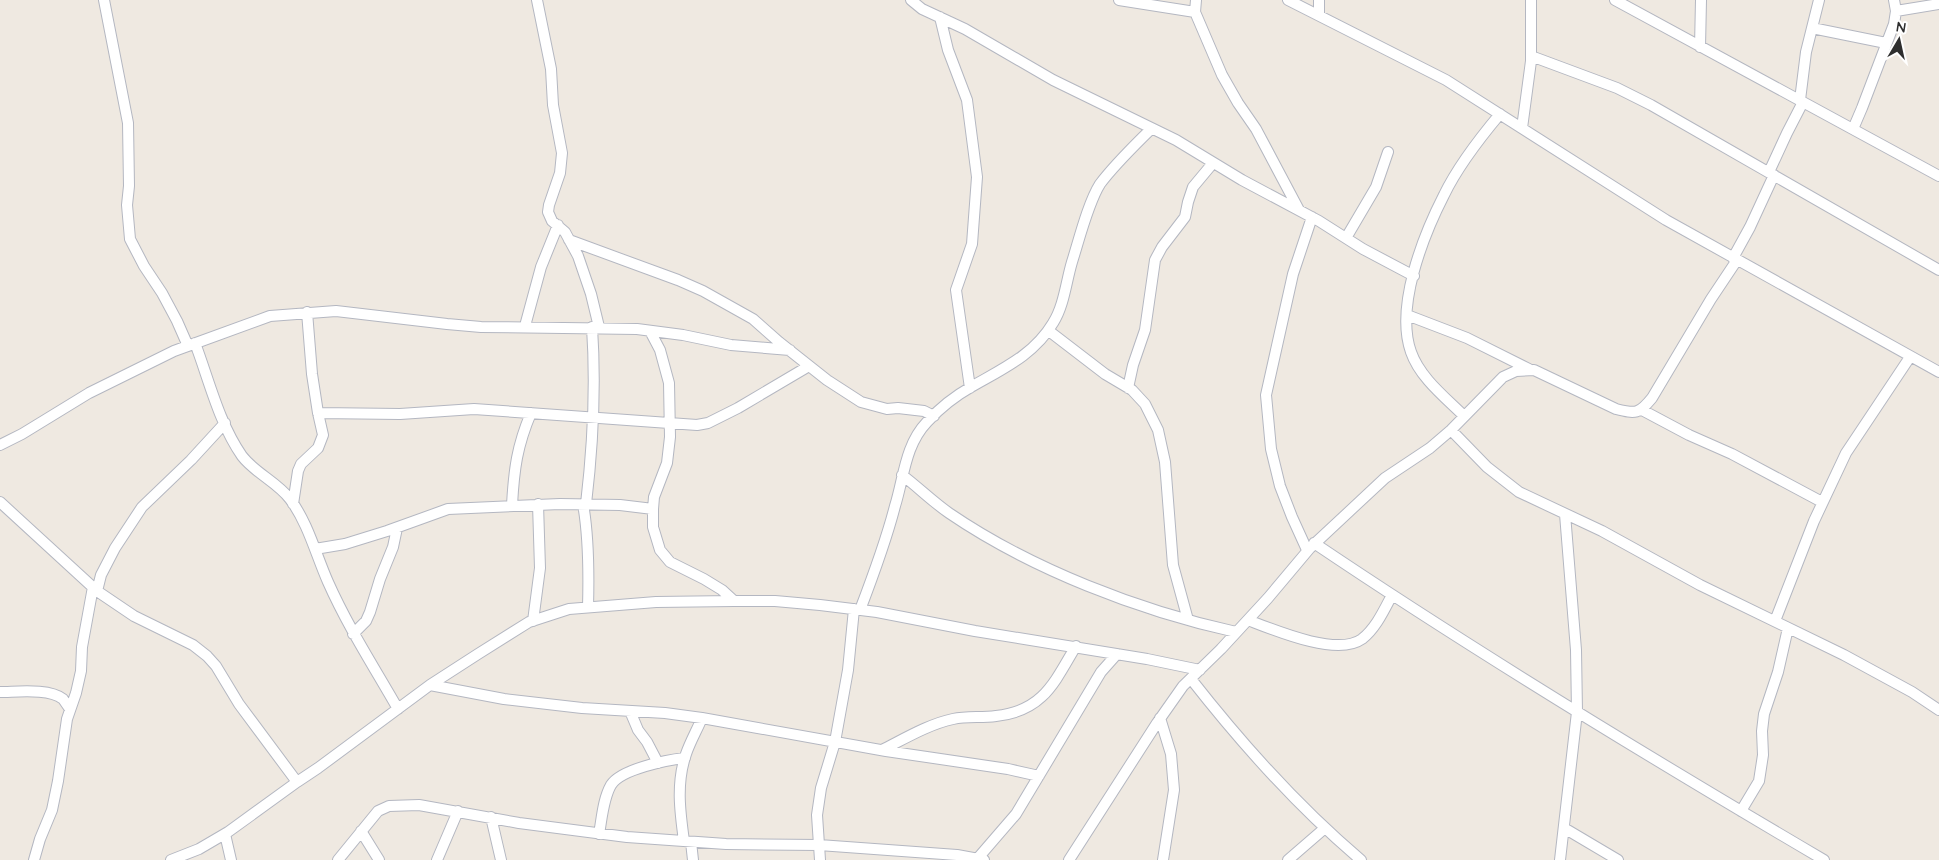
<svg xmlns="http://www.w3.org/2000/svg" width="1939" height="860" font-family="Quicksand,sans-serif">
  <rect width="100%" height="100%" fill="#efe9e1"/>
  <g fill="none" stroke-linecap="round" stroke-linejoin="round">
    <g stroke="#b4b7c1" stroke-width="12">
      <path id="minor" d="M104 0 128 123 129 186 127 205 130 239 144 266 162 293 177 321 188 346
        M537 0 551 69 553 105 562 153 560 173 549 205 548 212 552 221 565 232 578 256 591 294 599 327
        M911 0 922 9 965 29 1053 80 1176 140 1242 180 1319 221 1363 249 1414 276
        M1119 0 1195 12
        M1196 0 1195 12 1222 75 1238 103 1256 129 1299 210
        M1288 0 1446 80 1666 220 1939 372
        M1615 0 1939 176
        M1896 11 1939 4
        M1319 15V0
        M940 17 948 50 967 100 977 177 972 244 956 290 970 388
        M1812 28 1886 43
        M1700 47 1701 0
        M1531 56 1617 88 1651 105 1939 270
        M1800 100 1806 52 1819 0
        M1522 128 1531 61V0
        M1853 129 1862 108 1894 24 1896 11 1894 0
        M1769 172 1787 133 1803 102
        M1346 238 1376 187 1388 152
        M569 240 678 280 703 291 753 319 779 342 827 380 861 402 887 409 898 408 924 411 934 416
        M1733 258 1750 227 1774 175
        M1407 315 1467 338 1529 369
        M525 326 541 267 558 225
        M650 331 660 350 669 383 670 437 667 463 654 497 653 509V527L660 550 670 562 704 579 722 590 734 601
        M1049 331 1105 374 1132 390 1145 404 1158 430 1165 462 1173 565 1188 620
        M195 343C209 380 219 423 242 456 255 473 277 482 290 499 308 523 316 555 328 582 348 627 374 667 398 709
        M1128 388 1133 365 1145 330 1155 260 1162 247 1185 217 1188 202 1193 187 1213 163
        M1642 410 1689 435 1732 454 1822 502
        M318 413 400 414 474 409 697 425 708 423 738 408 809 366
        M1464 416C1446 398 1420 378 1411 352 1395 307 1423 236 1444 195 1458 166 1479 139 1500 114
        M1451 430 1487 467 1519 492 1602 531 1700 585 1844 655 1912 692 1939 710
        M0 445 22 434 89 393 174 351 270 316 336 311 447 324 481 327 637 329 683 335 731 345 790 350
        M902 475C918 487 933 502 949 513 1031 569 1140 611 1236 632
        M0 502 97 591 134 616 193 645 207 656 216 666 239 704 297 782
        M293 504 298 471 301 464 318 448 323 435 318 413 312 374 307 312
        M583 504C589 538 589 572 588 607
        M586 504C593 445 596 386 592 327
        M512 505C514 469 517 446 531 413
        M1314 543C1480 655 1652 759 1824 860
        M315 549 345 544 387 531 448 509 560 504 620 505 653 509
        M1307 550 1292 517 1280 486 1271 449 1266 395 1293 274 1312 217
        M97 591 101 575 115 548 142 507 191 460 225 423
        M860 610C873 576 886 541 895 506 904 477 905 445 927 422 939 409 955 396 971 387 1002 369 1034 355 1053 323 1064 306 1066 282 1072 262 1079 240 1088 203 1100 184 1115 164 1134 146 1151 129
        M1248 620C1274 630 1337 657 1362 639 1376 628 1384 610 1392 595
        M533 621 540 568 538 504
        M1775 621 1814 521 1846 453 1910 357
        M353 634 366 621 370 612 380 579 393 547 397 528
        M1191 679C1242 744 1298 807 1361 860
        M430 685 504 699 582 708 665 713 702 718 886 751 1008 769 1039 776
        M0 692C17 692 49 688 63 699 65 702 68 706 70 709
        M630 711 638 730 647 742 658 763
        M1160 718 1171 754 1174 790 1163 860
        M882 750C904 739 929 724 953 719 967 716 981 718 996 716 1043 711 1054 683 1076 646
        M1741 811 1759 781 1763 755 1762 731 1764 714 1778 672 1788 628
        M491 817 501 860
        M1564 828 1618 860
        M361 831 379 860
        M225 834 231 860
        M599 834C602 818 603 799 611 785 621 769 667 760 685 758
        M684 841C680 812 676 783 686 754 690 742 697 730 702 718
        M691 842 693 860
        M978 858 1016 814 1101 672 1117 654
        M34 860 40 839 52 810 58 781 67 719 76 693 81 671 82 647 93 587
        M171 860 199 849 228 832 297 782 318 768 430 685 478 654 529 622 569 609 656 602 734 601H775L820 605 877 612 975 631 1147 659 1200 670
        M338 860 378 811 389 806 419 805 519 823 627 837 726 844 819 845 957 855 984 860
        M437 860 458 811
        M820 860 817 815 821 788 835 742 848 670 854 609
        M1069 860 1157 723 1183 686 1221 649 1268 598 1310 548 1385 478 1430 448 1451 430 1503 377 1516 371 1534 370 1616 409C1636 414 1639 414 1652 398L1711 299 1737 260
        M1288 860 1325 828
        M1560 860 1577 712 1576 650 1565 514"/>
    </g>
    <use href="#minor" stroke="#fff" stroke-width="10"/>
  </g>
  <g transform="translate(1899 40) rotate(9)" stroke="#ffffff" stroke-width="4" paint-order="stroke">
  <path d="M0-4L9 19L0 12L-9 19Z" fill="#2e2e2e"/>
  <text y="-8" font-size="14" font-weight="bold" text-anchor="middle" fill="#2e2e2e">N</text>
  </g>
</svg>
